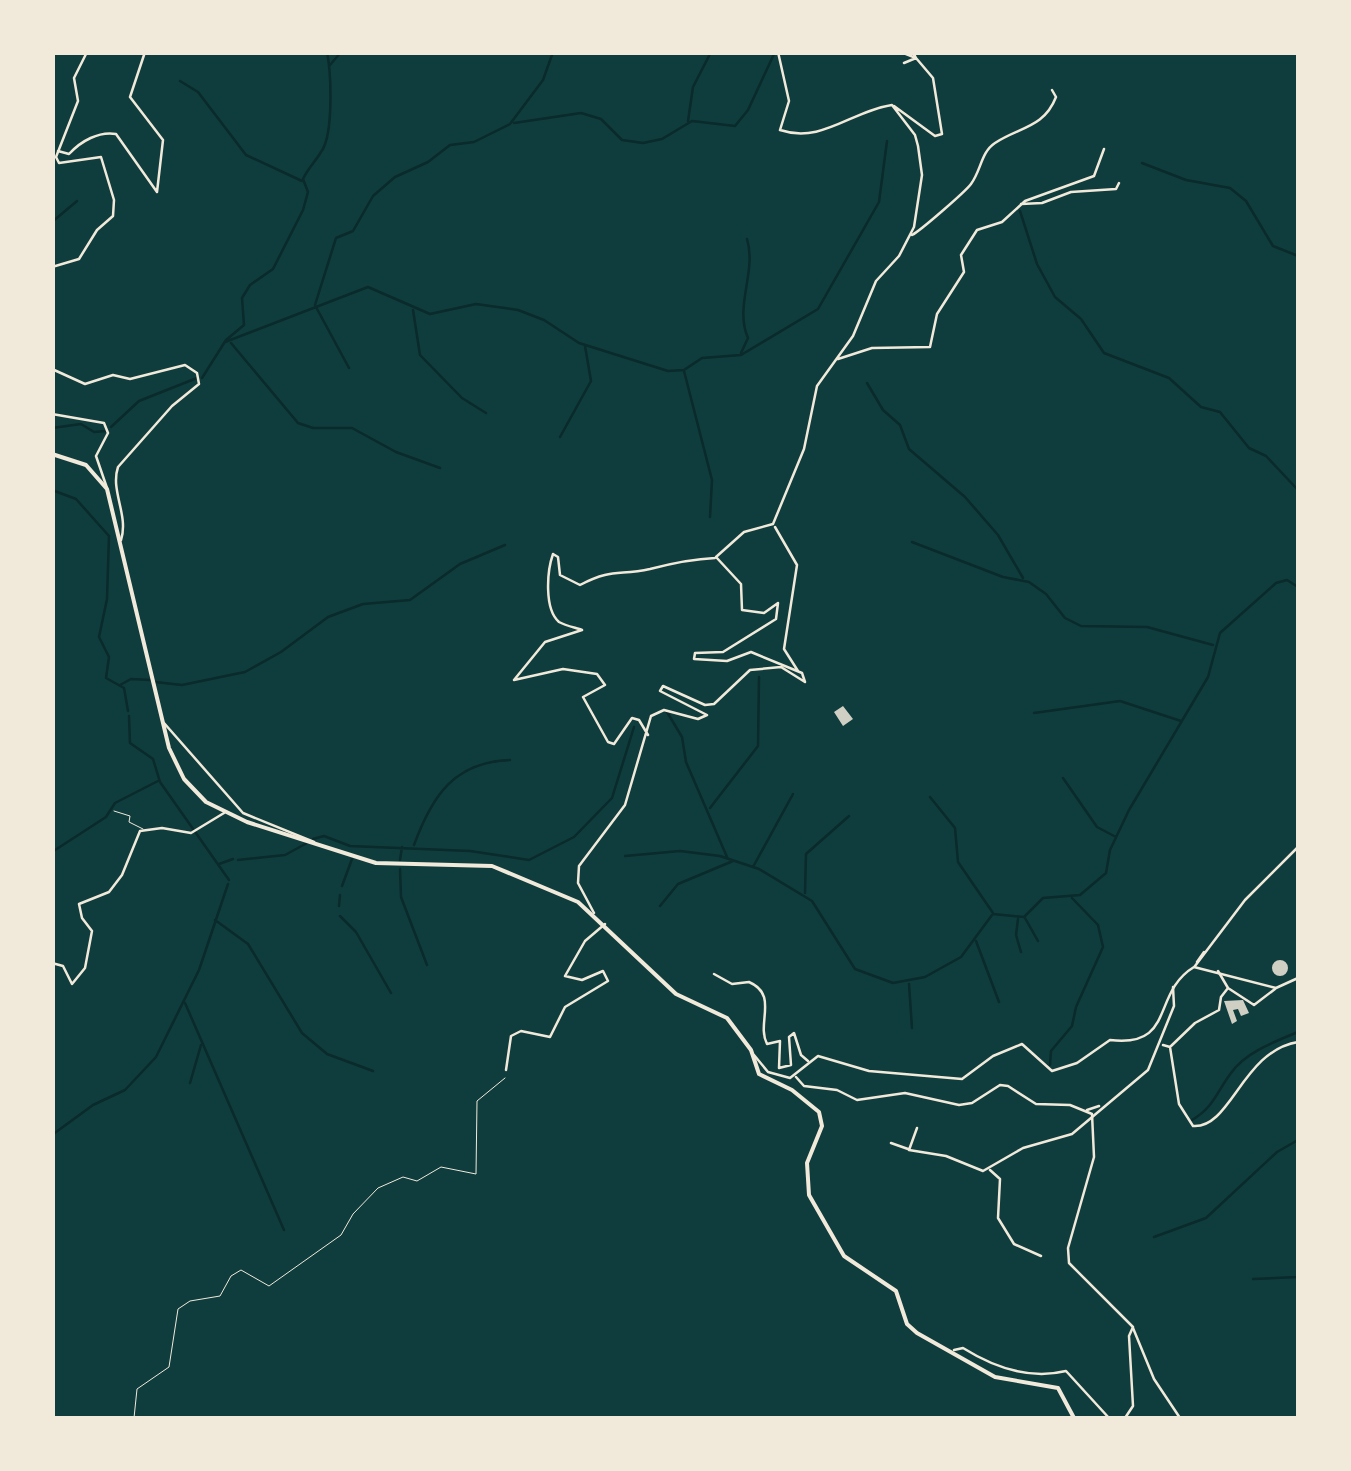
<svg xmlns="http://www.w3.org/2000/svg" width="1351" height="1471" font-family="'Asap Condensed',sans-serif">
  <rect width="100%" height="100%" fill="#0f3d3e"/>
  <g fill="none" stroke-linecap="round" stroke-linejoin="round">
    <path stroke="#0a2a2b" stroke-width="2.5" d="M52 54 53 52
      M330 65 341 52
      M180 81 198 92 246 155 302 181
      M688 121 693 87 711 52
      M514 123 581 113 601 119 622 140 643 143 662 139 692 121 735 126 748 110 774 54
      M1142 163 1186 180 1230 188 1246 201 1273 246 1298 256
      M1020 211 1037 264 1055 297 1081 319 1104 353 1169 378 1201 407 1220 412 1249 448 1266 456 1298 490
      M52 222 77 201
      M315 305 336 238 353 231 373 196 395 177 428 162 450 145 474 142 510 124 543 80 553 52
      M316 307 349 368
      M413 310 420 355 462 398 486 413
      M225 342 368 287 430 314 476 304 518 310 544 320 579 343 668 371 684 370 702 358 741 355 818 309 879 202 887 141
      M231 343 298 423 313 428H352L396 452 440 468
      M741 353 748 338C734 306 757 272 747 239
      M684 371 712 480 710 517
      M202 378 226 340 244 325 242 298 250 285 273 269 303 210 308 192 303 179C308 168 315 162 321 152 334 135 331 72 327 52
      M867 383 883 410 900 425 909 449 965 497 998 535 1023 578
      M111 427 139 401 197 378
      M52 428 81 424 94 432 106 431
      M560 437 591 381 585 346
      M52 490 76 499 109 536 107 599 99 637 109 657 106 678 124 688 128 711
      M912 542 1003 577 1029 582 1046 594 1065 618 1081 626 1147 627 1213 645
      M155 682 182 685 245 672 281 652 328 617 363 604 410 600 460 564 505 545
      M120 685 131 679 150 680
      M667 712 682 737 686 762 727 857
      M1034 713 1120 701 1181 721
      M129 716 130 743 153 759 160 782 229 880
      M1063 778 1097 827 1116 837
      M930 797 955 828 958 862 993 913
      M710 808 758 746 759 677
      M313 839 324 836 350 846 470 851 529 860 574 837 612 798 634 727
      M414 845C432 796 454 762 510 760
      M52 852 106 817 115 803 158 781
      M625 856 680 851 720 856 759 869 812 901 855 969 893 983 925 977 961 957 992 915
      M238 860 285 855 307 843
      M400 860 402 847
      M219 864 233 859
      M753 867 793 794
      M400 869 401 897 427 965
      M342 886 352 859
      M805 893 806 854 849 816
      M339 906 340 895
      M660 906 678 884 733 861
      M993 914 1024 917 1043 898 1080 895 1106 873 1110 850 1129 810 1208 677 1220 633 1276 583 1287 580 1298 587
      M340 916 356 932 391 993
      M1025 918 1038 941
      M1018 919 1016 935 1021 952
      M215 920 248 944 302 1033 327 1054 373 1071
      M976 941 999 1002
      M909 984 912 1028
      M185 1003 284 1230
      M1050 1065 1051 1051 1072 1026 1076 1007 1103 947 1098 925 1072 898
      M190 1083 201 1045
      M1192 1120C1214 1107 1216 1093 1231 1073 1246 1052 1276 1041 1298 1032
      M52 1135 93 1105 125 1090 156 1057 199 970 228 884
      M1154 1237 1206 1218 1277 1152 1298 1140
      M1253 1279 1298 1277"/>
  </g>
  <path fill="#cfcfc3" d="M843 706 853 719 843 726 834 712Z
    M1272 968a8 8 0 1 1 16 0a8 8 0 1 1-16 0Z
    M1243 1000 1249 1013 1241 1016 1238 1009 1233 1010 1237 1021 1232 1024 1224 1001Z"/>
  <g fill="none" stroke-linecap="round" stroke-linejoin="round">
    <path stroke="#f1e9da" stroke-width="1" d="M134 1418 137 1389 169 1367 178 1309 190 1301 220 1296 231 1276 241 1270 269 1286 341 1235 353 1214 378 1188 403 1177 417 1181 441 1167 476 1174 477 1101 505 1078"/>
    <path stroke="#f1e9da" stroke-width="1" d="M114 811 130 816 129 822 143 829"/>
    <path stroke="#f1e9da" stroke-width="2.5" d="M904 63 916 58 913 52
      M894 106 935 136 942 134 933 78 916 58 901 52
      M58 151 69 154C81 141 99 131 116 134L157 192 163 140 130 97 145 52
      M1021 204 1042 203 1071 192 1116 189 1119 183
      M912 235C920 231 965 192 971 184 981 171 981 152 995 143 1019 127 1044 128 1056 97L1052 90
      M52 267 79 259 97 230 113 216 114 200 101 157 59 163 56 157 78 101 74 78 87 52
      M838 359 872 348 930 347 937 314 964 272 961 255 977 230 1002 222 1025 201 1094 176 1104 149
      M52 369 85 384 113 375 130 379 185 365 197 373 199 384 172 406 118 467C110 491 129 515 121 540
      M52 414 104 423 108 433 96 456 107 488
      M775 527 797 565 784 649 798 671
      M164 723 243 813 314 842
      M648 735 639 720 632 718 614 744 608 742 583 697 605 685 597 674 563 669 514 680 545 642 582 630C577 628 566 626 559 622 544 609 547 571 553 554L558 557 560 575 580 585C613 568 618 576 650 569 673 563 692 559 715 558
      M594 913 578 883 579 866 625 805 651 716 664 710 698 719 707 715 660 691 663 686 705 705 714 704 750 670 781 667 805 682 802 673 751 652 727 661 694 659 695 653 723 652 776 619 778 603 764 613 742 610 741 584 716 557 744 532 773 524 804 449 817 386 853 336 876 281 899 256 914 227 922 175 918 146 915 135 892 105C851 111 822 144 780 130L789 101 778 52
      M1197 962 1204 952
      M52 963 63 966 72 984 85 968 92 931 82 918 79 904 109 892 122 875 140 831 162 828 191 833 224 813
      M1195 966 1245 900 1298 847
      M1218 971 1228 988 1254 1005 1275 989
      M714 974 732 984 749 982C779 995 756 1023 767 1044L780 1041 779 1068 791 1065 789 1037 794 1033 801 1055 808 1061
      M1163 1045 1170 1047 1195 1023 1219 1010 1221 997 1228 988
      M1170 1047 1179 1104 1193 1126C1231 1129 1242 1051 1298 1042
      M506 1070 511 1036 521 1031 550 1037 565 1007 608 981 603 971 582 980 565 976 585 941 605 924
      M1087 1110 1099 1106
      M917 1128 909 1150 946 1156 983 1171 1023 1148 1072 1134 1148 1070 1174 1006 1173 987
      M891 1143 908 1149
      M990 1170 1000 1179 998 1218 1014 1244 1041 1256
      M1133 1328 1154 1379 1180 1418
      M954 1350 963 1348C995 1368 1029 1380 1066 1371L1109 1418"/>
    <path stroke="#f1e9da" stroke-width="2.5" d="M754 1055 768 1072 790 1078 818 1056 869 1071 962 1079 993 1056 1022 1044 1052 1071 1077 1063 1110 1040C1176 1048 1151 993 1194 967L1276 988 1298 978
      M796 1077 804 1086 837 1090 857 1100 905 1093 959 1105 972 1103 1000 1085 1008 1086 1036 1104 1070 1105 1092 1114 1094 1157 1068 1248 1069 1263 1133 1327 1129 1336 1133 1406 1125 1418"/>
    <path stroke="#f1e9da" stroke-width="4" d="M52 454 86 465 107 489 169 748 184 779 206 802 247 822 376 863 492 866 578 902 676 994 727 1018 751 1050 759 1074 792 1090 819 1112 822 1126 807 1163 809 1195 844 1256 896 1291 907 1324 917 1333 995 1377 1058 1388 1074 1418"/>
  </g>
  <rect width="1351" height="1471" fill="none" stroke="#f1e9da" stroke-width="110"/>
</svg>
